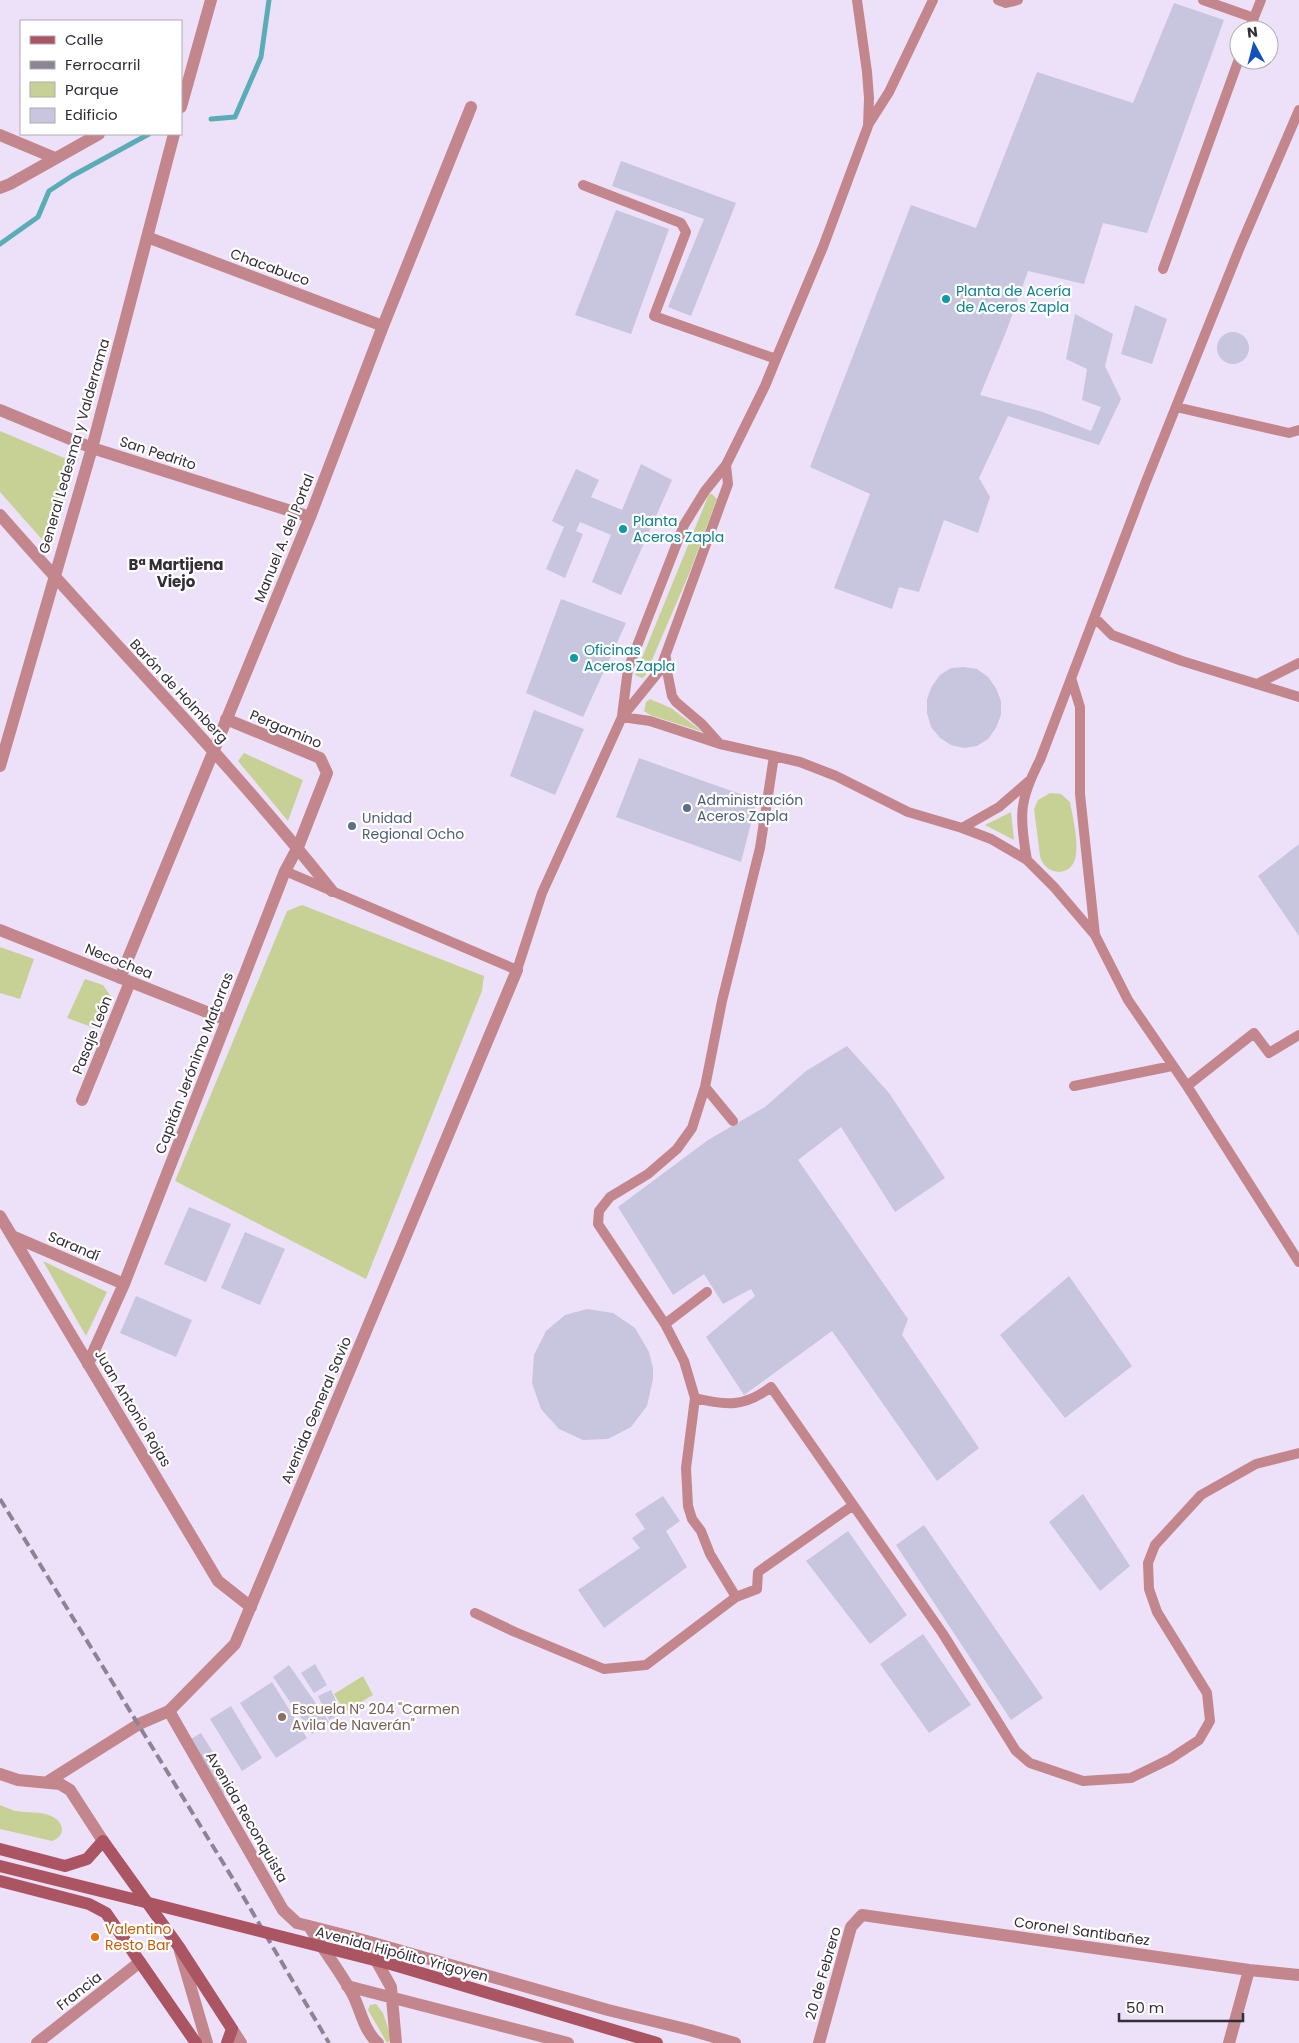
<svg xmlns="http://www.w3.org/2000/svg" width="1299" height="2043" font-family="Poppins,sans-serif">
  <rect width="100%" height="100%" fill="#ede1fa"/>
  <path fill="#c8d195" d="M0 431 69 460 46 544 0 492Z
    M709 494H712L717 499 689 574 645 676 642 678 635 675Z
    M650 699 671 708 703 732 650 715 644 711 646 702Z
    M244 753 303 780 288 821 238 761Z
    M1050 793 1061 794 1070 802C1073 819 1078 838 1076 854 1074 878 1045 877 1040 856L1034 809 1038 800Z
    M1011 812 1014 840 985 825Z
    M302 905 484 976 482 991 366 1279 175 1181 287 911Z
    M0 947 34 959 20 999 0 993Z
    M85 979 103 985 112 998 100 1030 67 1018Z
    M43 1261 107 1292 86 1336Z
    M363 1676 373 1695 345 1712 334 1694Z
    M0 1805C5 1807 10 1809 15 1811 26 1813 41 1811 51 1816 65 1822 66 1836 52 1841L0 1829Z
    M376 2004 383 2013 392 2039 387 2043 368 2010 370 2005Z"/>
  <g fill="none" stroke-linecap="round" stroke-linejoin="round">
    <path stroke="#5aacb6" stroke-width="5" d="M211 119 235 117 261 57 269 0
      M0 244 38 217 49 191 72 176 149 134"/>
  </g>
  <path fill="#c8c5de" d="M1174 3 1224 20 1147 233 1103 223 1084 284 1028 271 1006 332 980 395 1043 412 1091 431 1101 407 1082 400 1087 369 1066 359 1075 314 1113 334 1105 366 1121 399 1099 445 1008 416 979 478 990 497 978 533 944 520 919 592 899 587 892 609 834 588 870 494 810 467 911 205 976 228 1037 72 1133 103Z
    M621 161 736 203 691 316 668 307 704 219 612 186Z
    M616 210 669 229 631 334 575 315Z
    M1135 305 1167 319 1152 364 1121 354Z
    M1217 348a16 16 0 1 1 32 0a16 16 0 1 1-32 0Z
    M641 464 672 480 621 595 592 582 611 535 580 522 576 531 583 534 565 578 546 569 564 527 552 521 576 469 599 480 591 497 622 510Z
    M561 599 626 623 583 717 526 693Z
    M964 667 977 669 988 677 996 688 1001 701V715L996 728 988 739 977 746 964 748 951 745 940 738 931 727 927 713V699L932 686 940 675 951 668Z
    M534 710 584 729 555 795 510 776Z
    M639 758 757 800 741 862 616 817Z
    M1299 844V936L1258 876Z
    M847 1046 889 1093 945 1178 895 1212 841 1127 798 1160 908 1319 902 1335 979 1448 937 1481 832 1331 744 1395 706 1337 755 1296 751 1289 723 1304 704 1274 673 1295 618 1207 708 1140 765 1107 806 1071Z
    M189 1207 231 1224 206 1282 164 1264Z
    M245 1232 285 1249 260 1305 221 1288Z
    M1069 1276 1132 1366 1065 1418 1000 1335Z
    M136 1296 192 1320 176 1357 120 1333Z
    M587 1309 613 1313 635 1328 649 1352 653 1368V1379L647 1406 631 1427 608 1439 583 1440 559 1429 541 1409 532 1383 534 1355 546 1331 565 1315Z
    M1083 1494 1130 1566 1100 1591 1049 1522Z
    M663 1496 680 1521 666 1531 687 1567 604 1628 578 1590 640 1548 632 1538 645 1529 635 1514Z
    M924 1525 1043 1698 1011 1720 896 1545Z
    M848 1531 907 1615 870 1644 806 1561Z
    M923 1634 971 1705 929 1733 880 1664Z
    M315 1664 327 1685 314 1693 301 1673Z
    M289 1665 329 1722 312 1734 273 1677Z
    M272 1682 307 1738 276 1758 240 1703Z
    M331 1690 342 1714 329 1720 318 1696Z
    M231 1706 262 1758 242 1771 210 1719Z
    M201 1733 235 1787 223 1794 189 1740Z"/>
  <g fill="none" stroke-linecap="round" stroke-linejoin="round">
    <path stroke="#c3868d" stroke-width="10" d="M998 0 1006 3 1018 0
      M1203 0 1254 18
      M1249 30 1261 0
      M868 125 889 92 933 0
      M583 185 681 223 686 232 654 316 776 359 765 386 726 465 705 491 684 525 628 669 622 716
      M1163 269 1239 59
      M776 359 823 247 868 126 869 98 867 72 857 0
      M1176 407 1289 433 1299 430
      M1095 618 1112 635 1182 661 1299 697
      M666 658 667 671 672 696 676 702 702 724 719 743
      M1071 678 1080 707V794L1095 935
      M1257 684 1299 663
      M622 717 650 721 720 744 800 762 836 776 908 812 962 828 999 807 1029 781
      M962 828 991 839 1027 860 1054 887 1095 935 1128 1000 1187 1086 1254 1033 1269 1053 1299 1035
      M1027 860C1019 816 1019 800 1040 760L1145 484 1240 247 1299 110
      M285 871 517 970 542 893 622 717 660 670 728 484 726 465
      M1074 1086 1172 1066
      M1187 1086 1299 1262
      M705 1087 692 1128 677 1149 648 1174 610 1197 599 1211 598 1224 665 1324 707 1292
      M733 1121 705 1087 722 1001 760 848 774 756
      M665 1324 684 1361 695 1398C726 1406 745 1407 771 1387L943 1634 1016 1751 1030 1763 1083 1781 1131 1778 1170 1759 1199 1740 1210 1721 1207 1693 1157 1612 1149 1589 1148 1563 1155 1545 1201 1495 1256 1464 1299 1453
      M695 1398 686 1468 688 1506 692 1519 701 1531 710 1554 736 1597
      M475 1613 515 1632 604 1669 646 1665 736 1597 757 1589 758 1572 852 1506"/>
    <path stroke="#c3868d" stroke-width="12" d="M181 107 211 0
      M0 135 55 158
      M0 188 10 184 99 134
      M147 237 383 326
      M0 410 92 448 310 517
      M0 515C110 641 228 760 332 891
      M0 766 92 448 174 134
      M0 930 227 1020
      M120 978 310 517 383 326 471 107
      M82 1100 130 982
      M0 1216 218 1581 251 1607
      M12 1236 124 1284
      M88 1364 124 1284 285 871 298 847 327 773 320 758 226 719
      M169 1711 283 1910 297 1923 309 1926
      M0 1774 18 1780 60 1784 70 1790 103 1841
      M47 1782 139 1724 169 1711 235 1644 517 970
      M356 1938 608 2010 690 2030 735 2043
      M180 1951 207 2043
      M347 1986 568 2043
      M232 2029 241 2043
      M37 2043 140 1962
      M378 2043C364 2031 361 2011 353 1995 340 1971 323 1950 309 1926L356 1938 372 1953 391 1987 396 2043
      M819 2043 851 1927 862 1915 1249 1970 1299 1975
      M1229 2043 1249 1970"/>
    <path stroke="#ab5462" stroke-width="12" d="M0 1849 65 1866 87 1859 103 1841 179 1947 232 2029 227 2043
      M0 1866 137 1900
      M0 1881 89 1904 106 1913 196 2043
      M394 1965 657 2043"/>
    <path stroke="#8c8395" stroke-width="4" stroke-dasharray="10 5" stroke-linecap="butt" d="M0 1499 233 1879 329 2043"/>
    <path stroke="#ab5462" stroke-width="12" d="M137 1900 394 1965"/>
  </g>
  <g fill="#0f9aa8" stroke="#fff" stroke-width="2">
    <circle cx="946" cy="299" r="5"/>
    <circle cx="623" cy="529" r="5"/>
    <circle cx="574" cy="658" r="5"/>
  </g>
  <g fill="#5c6f8a" stroke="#fff" stroke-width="2">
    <circle cx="687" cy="808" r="5"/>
    <circle cx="352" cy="826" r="5"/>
  </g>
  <circle fill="#8d6e63" stroke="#fff" stroke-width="2" cx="282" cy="1717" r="5"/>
  <circle fill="#e8710a" stroke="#fff" stroke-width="2" cx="95" cy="1937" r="5"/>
  <g text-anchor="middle" stroke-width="4.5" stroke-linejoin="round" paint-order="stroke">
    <g font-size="14" fill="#322d37" stroke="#fff">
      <text transform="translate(270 267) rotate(20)" y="5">Chacabuco</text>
      <text transform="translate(74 446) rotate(-74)" y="5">General Ledesma y Valderrama</text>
      <text transform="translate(158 453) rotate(18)" y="5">San Pedrito</text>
      <text transform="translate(284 538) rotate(-68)" y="5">Manuel A. del Portal</text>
      <text transform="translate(179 691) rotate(47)" y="5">Barón de Holmberg</text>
      <text transform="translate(286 729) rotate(23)" y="5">Pergamino</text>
      <text transform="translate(119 961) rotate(22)" y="5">Necochea</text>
      <text transform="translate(92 1035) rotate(-68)" y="5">Pasaje León</text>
      <text transform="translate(194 1063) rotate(-69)" y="5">Capitán Jerónimo Matorras</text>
      <text transform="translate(74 1246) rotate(23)" y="5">Sarandí</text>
      <text transform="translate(133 1408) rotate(59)" y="5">Juan Antonio Rojas</text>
      <text transform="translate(316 1410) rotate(-67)" y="5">Avenida General Savio</text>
      <text transform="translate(247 1817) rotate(60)" y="5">Avenida Reconquista</text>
      <text transform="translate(1082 1931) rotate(8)" y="5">Coronel Santibañez</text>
      <text transform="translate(402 1954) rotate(15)" y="5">Avenida Hipólito Yrigoyen</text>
      <text transform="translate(823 1973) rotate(-74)" y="5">20 de Febrero</text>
      <text transform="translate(79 1991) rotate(-38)" y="5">Francia</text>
    </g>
    <g font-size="14" fill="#0d838f" stroke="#fff" text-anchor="start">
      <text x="956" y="296">Planta de Acería<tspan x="956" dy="16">de Aceros Zapla</tspan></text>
      <text x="633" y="526">Planta<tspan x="633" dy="16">Aceros Zapla</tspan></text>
      <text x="584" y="655">Oficinas<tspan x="584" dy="16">Aceros Zapla</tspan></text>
    </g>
    <g font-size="14" fill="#4e5e75" stroke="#fff" text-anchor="start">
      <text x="697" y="805">Administración<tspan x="697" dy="16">Aceros Zapla</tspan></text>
      <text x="362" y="823">Unidad<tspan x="362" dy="16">Regional Ocho</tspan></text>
    </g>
    <g font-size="14" fill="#785e54" stroke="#fff" text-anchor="start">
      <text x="292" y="1714">Escuela N° 204 "Carmen<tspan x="292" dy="16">Avila de Naverán"</tspan></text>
    </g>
    <g font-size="14" fill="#c56008" stroke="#fff" text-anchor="start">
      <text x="105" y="1934">Valentino<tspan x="105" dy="16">Resto Bar</tspan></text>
    </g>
    <g font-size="15" font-weight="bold" fill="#322d37" stroke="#fff">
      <text x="176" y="570">Bª Martijena<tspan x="176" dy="17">Viejo</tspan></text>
    </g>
  </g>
  <rect x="20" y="20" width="162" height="115" fill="#ffffff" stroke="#adabaf"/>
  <rect x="30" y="36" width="25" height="8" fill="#ab5462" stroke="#adabaf"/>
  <text x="65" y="45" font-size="15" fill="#322d37">Calle</text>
  <rect x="30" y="61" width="25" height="8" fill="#8c8395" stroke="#adabaf"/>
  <text x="65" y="70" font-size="15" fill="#322d37">Ferrocarril</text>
  <rect x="30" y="82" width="25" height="15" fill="#c8d195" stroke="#adabaf"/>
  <text x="65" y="95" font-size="15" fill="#322d37">Parque</text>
  <rect x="30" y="108" width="25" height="15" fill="#c8c5de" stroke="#adabaf"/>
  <text x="65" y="120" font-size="15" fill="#322d37">Edificio</text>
  <g transform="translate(1254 45) rotate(353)"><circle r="24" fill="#ffffff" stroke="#adabaf"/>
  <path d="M0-4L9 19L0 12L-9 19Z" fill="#1250bb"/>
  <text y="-8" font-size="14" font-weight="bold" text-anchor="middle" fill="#322d37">N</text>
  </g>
  <path d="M1119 2013v8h124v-8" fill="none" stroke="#322d37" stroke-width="2.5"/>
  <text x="1126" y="2013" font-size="15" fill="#322d37" stroke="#ffffff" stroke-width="4" paint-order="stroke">50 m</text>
</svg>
